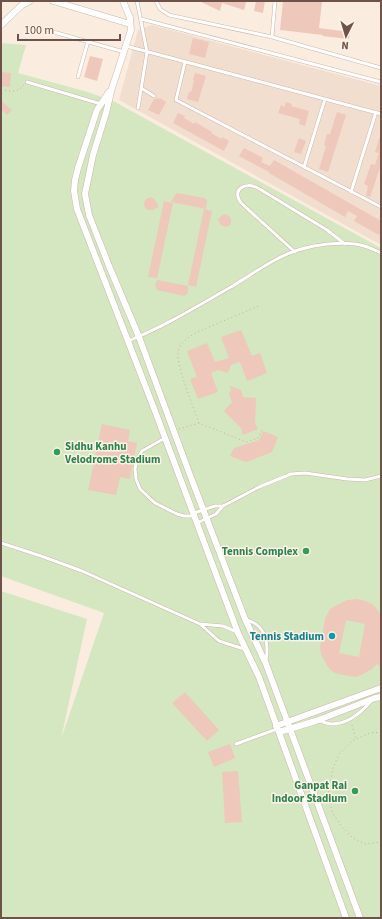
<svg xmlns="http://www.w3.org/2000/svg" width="382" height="919" font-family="'Source Sans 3',sans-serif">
  <rect width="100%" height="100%" fill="#faede0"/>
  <path fill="#f1decf" d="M152 25 381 86V245L119 100 138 30Z"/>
  <path fill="#d4e7c0" d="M1 43 26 45 18 73 88 92 115 102 381 248V918H1V591L87 619 61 739 104 613 1 576Z"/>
  <path fill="#eec8ba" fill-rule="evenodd" d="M199 1H240L246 2 244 10 222 3 220 11Z
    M256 1H265L263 13 254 11Z
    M283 1 322 2 319 28 350 32 349 39 322 36 323 35 280 30Z
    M193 38 209 42 205 58 189 54Z
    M90 56 103 59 97 81 84 77Z
    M1 72 11 73 10 87 1 86Z
    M195 73 206 76 198 102 187 99 189 92H191L194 81 193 80Z
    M157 98 159 99 160 98 166 102 159 115 148 110 154 99H156Z
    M1 101 12 110 7 115 1 109Z
    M286 102 292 104 291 106 309 111 305 126 299 124 300 119 278 113 281 105 285 107Z
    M337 112 346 115 328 172 319 169 326 146 324 145 327 134H330Z
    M178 113 185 116 184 118 194 124 195 122 212 132 211 133 221 139 222 137 229 141 224 151 173 123Z
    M380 136H381V165L370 197 366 196 368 186 364 184 371 164 375 165 379 153 375 152Z
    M299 138 306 141 301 154 294 152Z
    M244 148 263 158 261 162 270 166 274 160 381 221V232L379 235 354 221 357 216 348 211 345 217 269 173V172L239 156Z
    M177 193 204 198 207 200 206 209 171 202 175 195Z
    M151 197 155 200 159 207 152 210H149L145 208 144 203 146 199Z
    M164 201 173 203 157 278 148 277Z
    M204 209 212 211 196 287 188 285Z
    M224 214 228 215 231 219V224L227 227 222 226 220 224 218 219Z
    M157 280 188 286V293L184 296 157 290 155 285Z
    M241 330 252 356 260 353 267 373 247 381 240 362 231 365 228 373 218 370 211 373 218 392 198 399 190 379 197 377 187 351 207 343 215 362 229 358 221 337Z
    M230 386 241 390 243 397 256 398 255 423 258 429 243 435 241 428 224 411 232 402 229 394 231 390Z
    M102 424 130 430 128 441 137 443 130 479 120 477 116 495 88 490Z
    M263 431 278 437 272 452 246 462 230 456 234 448 259 440Z
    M357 599 365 601 372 604 376 608 379 612 381 616V667L377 664 372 669 363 674 356 677 338 674 333 672 328 667 321 654 320 648 325 619 330 609 339 604 347 600ZM346 620 365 624 359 657 339 653Z
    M185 692 219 730 207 741 172 703Z
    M230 744 235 758 214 767 208 752Z
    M238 771 242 822 225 823 222 772Z"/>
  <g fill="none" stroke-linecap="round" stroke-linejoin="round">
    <g stroke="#ccb6ab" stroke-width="4">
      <path id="service" d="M137 1 147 52 138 108
        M156 1 160 9 169 15 272 37 381 68
        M141 19 381 82
        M50 31 124 52
        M272 37 275 1
        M126 46 381 114
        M185 62 176 100 381 207
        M78 77 88 41
        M27 82 101 104
        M141 88 154 96
        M304 167 325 99
        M351 192 376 112
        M295 252 241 203C231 189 245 182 258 188L327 230 345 244
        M128 341C164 327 197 306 231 287 246 278 260 268 275 260 298 247 329 241 355 244 364 245 373 249 381 253
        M165 438 142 451 137 459 135 469 136 479 140 489 155 503 177 514 184 516H194
        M194 513 215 506H223
        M197 523 216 514 223 506 259 487 291 474 305 473 347 479 365 480 381 476
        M1 543 41 556 82 571 200 624 219 641 244 649
        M247 620C266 626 269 642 266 661
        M200 624 223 626 237 632
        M320 721C324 722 328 724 332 724 349 724 362 712 372 700
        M236 744 277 729"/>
    </g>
    <g stroke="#ccb6ab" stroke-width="7">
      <path id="minor" d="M53 1 130 24
        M123 1 130 18 131 30 112 88 106 113 93 155 85 194 89 215 109 266 139 337 190 475 245 619 266 664 360 918
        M1 25 22 5 30 1
        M109 92 97 110 78 168 75 180 74 191 77 209 155 411 238 633 259 677 346 918
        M276 726 381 688
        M279 732 316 721 375 698 381 697"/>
    </g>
    <path stroke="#d2ab9d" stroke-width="1" stroke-dasharray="1 3" stroke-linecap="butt" d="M1 90C10 91 18 93 24 85
      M199 423C194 408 176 366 178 352 180 342 189 337 197 332L259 306
      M179 429 199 423 246 442 258 438 262 429
      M352 725 356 739
      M381 732 370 733 352 741 339 754 333 768 328 795 332 812 342 827 353 838 365 844 381 842"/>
    <use href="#service" stroke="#fff" stroke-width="3"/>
    <use href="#minor" stroke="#fff" stroke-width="6"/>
  </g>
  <g fill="#2e9e5b" stroke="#fef1e6" stroke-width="1.5">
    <circle cx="57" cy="452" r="4"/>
    <circle cx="306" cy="551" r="4"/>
    <circle cx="355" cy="791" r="4"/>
  </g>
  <circle fill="#0f9aa8" stroke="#fef1e6" stroke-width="1.5" cx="332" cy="636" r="4"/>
  <g text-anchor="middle" stroke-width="3" stroke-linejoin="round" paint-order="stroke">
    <g font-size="11" font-weight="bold" fill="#27864d" stroke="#fef1e6" text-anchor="end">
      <text x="65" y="450" text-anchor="start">Sidhu Kanhu<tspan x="65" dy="13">Velodrome Stadium</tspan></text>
      <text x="298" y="555">Tennis Complex</text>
      <text x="347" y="789">Ganpat Rai<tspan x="347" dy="13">Indoor Stadium</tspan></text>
    </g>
    <g font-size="11" font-weight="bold" fill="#0d838f" stroke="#fef1e6" text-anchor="end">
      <text x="324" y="640">Tennis Stadium</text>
    </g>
  </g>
  <rect width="382" height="919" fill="none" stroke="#6f5249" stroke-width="4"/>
  <g transform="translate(346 36) rotate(185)" stroke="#fef1e6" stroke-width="3" paint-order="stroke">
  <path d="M0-3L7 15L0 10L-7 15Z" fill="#6f5249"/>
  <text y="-6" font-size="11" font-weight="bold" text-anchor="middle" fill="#6f5249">N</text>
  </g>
  <path d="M18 34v6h102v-6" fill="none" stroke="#6f5249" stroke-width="2"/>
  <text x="24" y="34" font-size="12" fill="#6f5249" stroke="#fef1e6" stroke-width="3" paint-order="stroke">100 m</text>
</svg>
